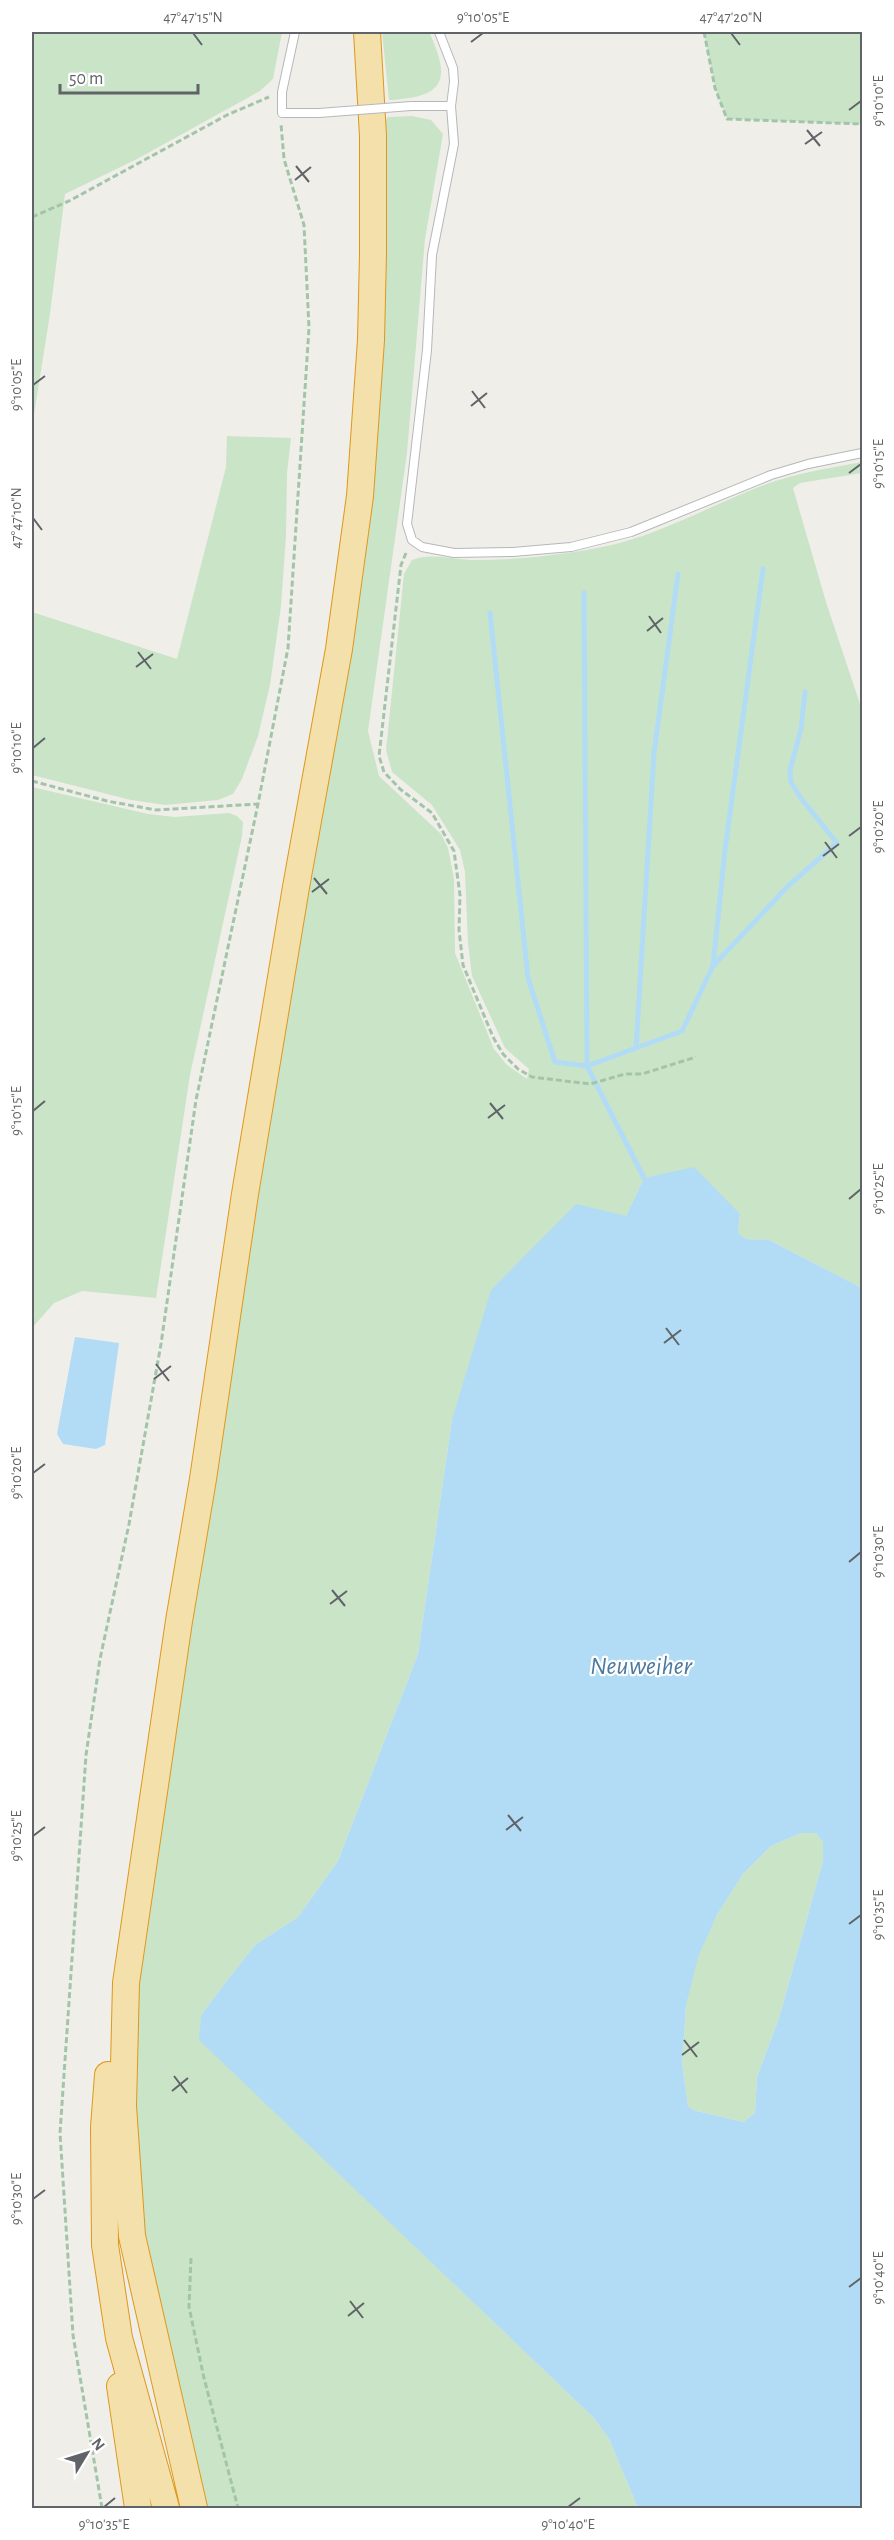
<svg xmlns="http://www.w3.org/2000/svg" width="894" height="2540" font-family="'Alegreya Sans',sans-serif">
  <rect width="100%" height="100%" fill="#f0eee9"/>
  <path fill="#cae4c8" d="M32 32H282L273 79 260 91 137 159 65 194 50 314 32 427Z
    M382 32H429C452 81 444 97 389 100Z
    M704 32H862V124L727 119 715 88Z
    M412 116 431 120 443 134 425 239 407 453 368 731 379 776 441 834 448 848 454 879 455 953 494 1049 507 1065 527 1079 529 1069 505 1048 472 976 468 944 465 872 460 850 432 805 392 772 386 750 404 574 412 560C431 552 455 560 475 560 518 560 561 555 602 547 658 536 711 505 764 485 796 473 830 468 862 462V473L800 483 793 488 826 602 862 710V1288L769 1240 746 1239 738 1233 740 1214 644 1178 626 1216 452 1420 418 1654 338 1861 298 1917 255 1945 226 1982 201 2015 200 2040 594 2418 609 2439 638 2508H194L132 2236 126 1983 339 649 373 136 388 117Z
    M227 436 291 438 287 473 286 535 281 606 270 685 258 736 242 779 233 794 218 800 165 805 131 800 32 775V612L177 659 226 467Z
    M32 787 148 814 175 817 229 813 237 816 243 822 242 836 190 1075 156 1298 82 1291 54 1303 32 1328Z
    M801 1833H816L823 1842V1861L779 2018 757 2077 755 2113 743 2122 693 2110 688 2106 682 2064 686 2006 697 1957 717 1915 743 1874 771 1846Z"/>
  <path fill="#b2dcf6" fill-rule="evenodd" d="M694 1167 740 1214 738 1233 746 1239 769 1240 862 1288V2508H638L609 2439 594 2418 199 2040 201 2015 226 1982 255 1945 298 1917 338 1861 418 1654 452 1420 491 1290 576 1204 626 1216 644 1178ZM801 1833H816L823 1842V1861L779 2018 757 2077 755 2113 743 2122 693 2110 688 2106 682 2064 686 2006 698 1957 717 1915 743 1874 771 1846Z
    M75 1337 119 1343 105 1445 96 1449 63 1444 57 1434Z"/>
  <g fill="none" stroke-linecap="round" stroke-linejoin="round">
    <path stroke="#b2dcf6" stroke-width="5" d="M490 613 528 978 555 1062 587 1066 584 593
      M713 966 788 886 837 843 800 797 791 782 790 770 801 729 805 692
      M636 1048 654 753 678 574
      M644 1178 587 1066 682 1031 713 966 725 850 763 569"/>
    <g stroke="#b5b8bb" stroke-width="10">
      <path id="service" d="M295 32 282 92V113H319
        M439 32 453 68 454 82 451 106 454 144 432 255 427 350 407 524 412 540 422 547 454 553 513 552 571 547 631 532 771 475 808 464 862 453
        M411 106H451"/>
    </g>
    <g stroke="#df971a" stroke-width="28">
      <path id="trunk" d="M108 2075 104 2127 105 2245 119 2338 166 2508
        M120 2386 138 2508
        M194 2508 132 2236 123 2106 126 1983 179 1621 203 1479 245 1194 296 887 339 649 360 496 371 340 373 254V136L367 32"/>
    </g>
    <path stroke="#a2c5aa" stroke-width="3" stroke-dasharray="6 3" stroke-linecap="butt" d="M704 32 715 88 727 119 862 124
      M32 217 69 201 227 115 269 97
      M406 553 401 565 379 756 384 772 400 789 432 813 454 851 460 895 459 930 463 965 493 1037 503 1054 518 1069 532 1077 590 1084 625 1074H642L696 1057
      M32 781 107 801 156 810 258 804
      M191 2258 189 2307 204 2378 238 2508
      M102 2508 73 2335 60 2133 86 1755 100 1659 129 1524 161 1344 196 1100 258 804 288 648 309 328 304 225 284 159 281 124"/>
    <use href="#service" stroke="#fff" stroke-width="8"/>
    <use href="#trunk" stroke="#f4e0aa" stroke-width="26"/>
    <g stroke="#b5b8bb" stroke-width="10" stroke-linecap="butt">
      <path id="service-bridge" d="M319 113 411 106"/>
    </g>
    <use href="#service-bridge" stroke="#fff" stroke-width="8"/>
  </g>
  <path fill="none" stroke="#606367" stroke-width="2" d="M193 33 202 45M731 33 740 45M471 42 483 33M849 110 861 101M807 130 820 146M805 144 822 132M296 166 309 182M295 180 311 167M33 385 45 376M472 391 485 408M471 406 487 393M849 473 861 464M33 518 42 530M649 616 661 633M647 631 663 618M138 652 151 669M136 667 153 654M33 748 45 738M849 836 861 827M825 842 837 858M823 856 839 844M314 878 327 894M312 892 329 879M490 1103 503 1119M33 1111 45 1101M488 1118 505 1105M849 1199 861 1189M666 1328 679 1345M664 1343 681 1330M156 1364 169 1381M154 1379 171 1366M33 1473 45 1464M849 1562 861 1552M332 1590 345 1606M330 1604 347 1591M508 1815 521 1831M506 1830 523 1817M33 1836 45 1827M849 1924 861 1915M684 2040 697 2057M682 2055 699 2042M174 2076 187 2093M172 2091 188 2078M33 2199 45 2190M849 2287 861 2278M350 2301 363 2318M348 2316 364 2303M104 2507 115 2498M568 2507 580 2498"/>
  <g text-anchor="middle" stroke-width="4.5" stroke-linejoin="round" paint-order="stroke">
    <g font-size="26" font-style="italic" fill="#4c799f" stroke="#fff">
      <text x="641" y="1674">Neuweiher</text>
    </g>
  </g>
  <rect width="894" height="2540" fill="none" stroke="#ffffff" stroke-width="66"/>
  <g transform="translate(87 2453) rotate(52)" stroke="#ffffff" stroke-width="4.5" paint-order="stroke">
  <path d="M0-4.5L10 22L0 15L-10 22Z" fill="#606367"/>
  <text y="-9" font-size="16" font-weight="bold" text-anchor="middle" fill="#606367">N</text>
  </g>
  <path d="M60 84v9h138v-9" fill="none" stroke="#606367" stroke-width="3"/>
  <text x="69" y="84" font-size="18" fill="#606367" stroke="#ffffff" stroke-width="4.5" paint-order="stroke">50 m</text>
  <rect x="33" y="33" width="828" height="2474" fill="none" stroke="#606367" stroke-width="2"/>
  <g font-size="15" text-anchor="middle" fill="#606367">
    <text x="193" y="22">47°47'15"N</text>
    <text x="483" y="22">9°10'05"E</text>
    <text x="731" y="22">47°47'20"N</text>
    <text transform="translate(878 101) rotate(-90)" y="5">9°10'10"E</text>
    <text transform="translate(16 385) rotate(-90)" y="5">9°10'05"E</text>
    <text transform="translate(878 464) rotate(-90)" y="5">9°10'15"E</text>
    <text transform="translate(16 518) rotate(-90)" y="5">47°47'10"N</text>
    <text transform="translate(16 748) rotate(-90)" y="5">9°10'10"E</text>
    <text transform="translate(878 827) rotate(-90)" y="5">9°10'20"E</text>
    <text transform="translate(16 1111) rotate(-90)" y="5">9°10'15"E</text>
    <text transform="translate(878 1189) rotate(-90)" y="5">9°10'25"E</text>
    <text transform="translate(16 1473) rotate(-90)" y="5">9°10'20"E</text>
    <text transform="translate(878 1552) rotate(-90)" y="5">9°10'30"E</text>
    <text transform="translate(16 1836) rotate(-90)" y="5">9°10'25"E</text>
    <text transform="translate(878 1915) rotate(-90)" y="5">9°10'35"E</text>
    <text transform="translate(16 2199) rotate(-90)" y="5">9°10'30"E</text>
    <text transform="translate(878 2278) rotate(-90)" y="5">9°10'40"E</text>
    <text x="104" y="2529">9°10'35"E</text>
    <text x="568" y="2529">9°10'40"E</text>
  </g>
</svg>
